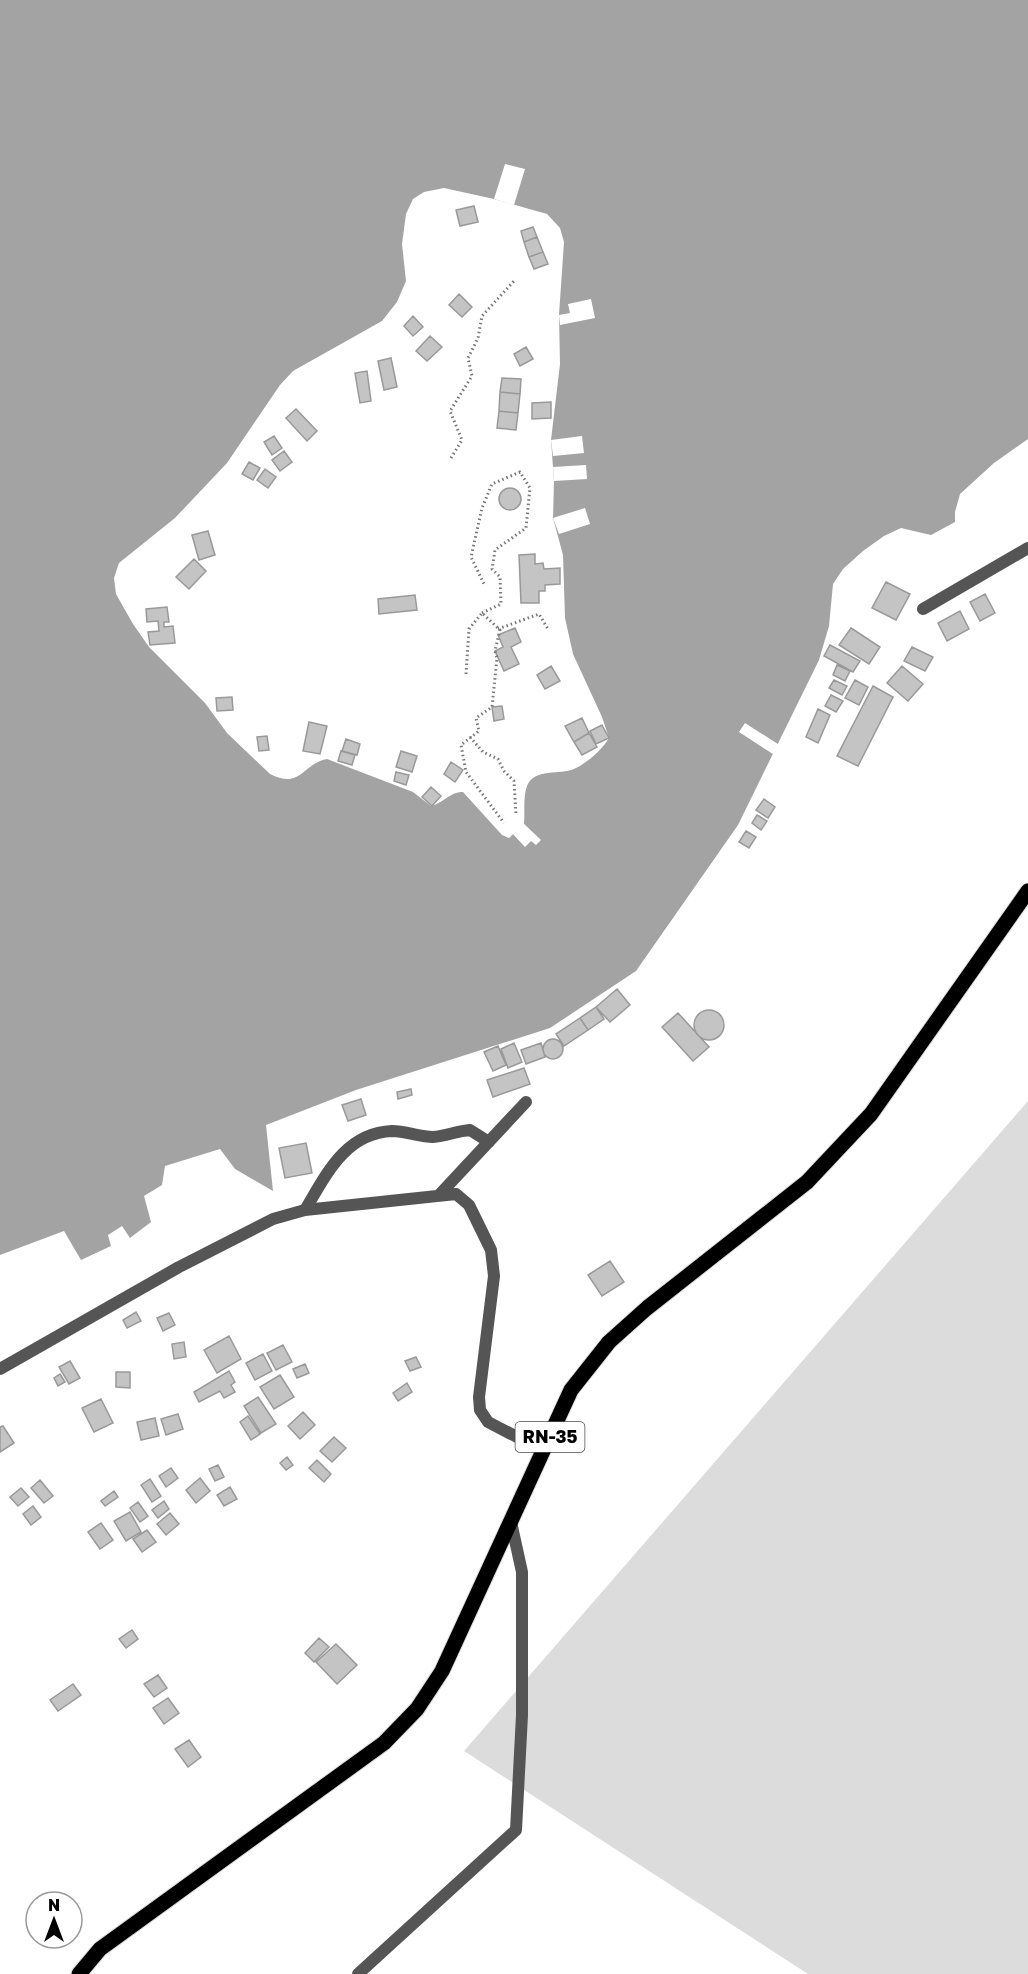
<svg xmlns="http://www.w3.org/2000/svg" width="1028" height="1974" font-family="'Golos Text',sans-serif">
  <rect width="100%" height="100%" fill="#fff"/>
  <path fill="#dcdcdc" d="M1028 1101V1974H808L464 1751Z"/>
  <path fill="#a3a3a3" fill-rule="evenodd" d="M0 0H1028V439L994 463 960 494 955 512V522L931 535 901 528 884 536 863 551 843 569 833 584 829 626 819 660 738 825 636 971 550 1028 356 1090 266 1125 273 1191 235 1169 220 1149 165 1166 162 1185 144 1196 151 1222 130 1238 122 1226 108 1235 111 1246 81 1260 64 1231 0 1255ZM444 188 494 199 547 214 560 228 564 242 559 315 560 364 551 440 554 481 553 518 563 555 565 618 573 654 602 717 609 738C602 750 587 763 574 769 560 775 534 768 527 786 523 797 525 812 524 824L509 838 502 835 463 792C449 792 444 803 431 806L413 792 327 759C303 763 301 790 270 774L227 733 205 703 149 647 133 624 116 594 114 578 119 563 175 518 227 463 280 385 293 371 382 321 397 302 406 281 402 244 406 214 413 199 424 192Z"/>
  <path fill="#fff" d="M505 164 525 169 514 205 494 199Z
    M591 299 595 318 560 325 559 315 570 313 568 304Z
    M582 436 584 453 553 456 551 440Z
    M586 465 587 479 554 481 553 467Z
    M585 508 590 524 559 534 553 518Z
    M745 723 781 746 776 756 739 732Z
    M521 821 541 840 536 845 531 841 525 847 512 833Z"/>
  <path fill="#c4c4c4" stroke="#999" stroke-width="1.5" d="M474 206 478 222 460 226 456 210Z
    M533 227 537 237 524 242 521 231Z
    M537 237 543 252 529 257 524 242Z
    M543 252 548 264 534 269 529 257Z
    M459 294 472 307 462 317 449 305Z
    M413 316 423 327 413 336 404 326Z
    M430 336 442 347 427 361 416 351Z
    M526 347 533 359 520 366 514 354Z
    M391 358 397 387 384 390 378 361Z
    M367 371 371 401 360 403 355 373Z
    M502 378 521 379 520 394 500 392Z
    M500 392 520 394 518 413 499 411Z
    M551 402V418L532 419V403Z
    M296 409 317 431 307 441 286 418Z
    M499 411 518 413 516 430 497 428Z
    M274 436 282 448 272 455 264 442Z
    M284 451 292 462 280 471 272 460Z
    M249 462 260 468 253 480 242 474Z
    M265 469 276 477 268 488 257 480Z
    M499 499a11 11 0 1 1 22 0a11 11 0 1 1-22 0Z
    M208 531 215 555 199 560 192 535Z
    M535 554V564L543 563 544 569 560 568V584L545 585V591H539V603H521L519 555Z
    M194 559 206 571 189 589 176 577Z
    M886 582 910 594 896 620 872 608Z
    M985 594 995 613 980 621 970 602Z
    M415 595 417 610 379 614 378 599Z
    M167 607 169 622H164V627L173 626 175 643 150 645 148 632 159 631 158 621 147 622 146 609Z
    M960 611 969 629 947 641 938 623Z
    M515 628 521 642 511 647 519 664 504 671 495 651 503 647 498 635Z
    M851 628 880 647 869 664 839 645Z
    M830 645 860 661 853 672 824 656Z
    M912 647 933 657 925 671 904 661Z
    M837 665 850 671 845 681 833 675Z
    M551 666 560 681 545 689 537 675Z
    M902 666 923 684 908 701 887 683Z
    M834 680 847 686 842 695 829 688Z
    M855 680 868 687 859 705 845 698Z
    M873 686 893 697 858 766 837 756Z
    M831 695 843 701 836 712 825 706Z
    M232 697 233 710 217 711 216 698Z
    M502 706 504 719 494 721 492 707Z
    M818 709 830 715 818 743 806 737Z
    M582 718 589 733 574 742 565 726Z
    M309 722 327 726 320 754 303 751Z
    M602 725 609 738 596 744 590 731Z
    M589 733 597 747 582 755 574 742Z
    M267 736 269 750 259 751 257 737Z
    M346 739 360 744 357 755 342 751Z
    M341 751 355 755 352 765 338 761Z
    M401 751 417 756 412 772 396 767Z
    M451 762 463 770 455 782 444 774Z
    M396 772 409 775 406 785 394 781Z
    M431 787 441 796 432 806 422 797Z
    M764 799 775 807 768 818 756 810Z
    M757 815 767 821 761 830 752 823Z
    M746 831 756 837 749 848 739 842Z
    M617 989 630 1005 610 1022 596 1007Z
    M596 1007 604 1019 588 1030 580 1018Z
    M694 1025a15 15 0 1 1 30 0a15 15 0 1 1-30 0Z
    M678 1013 709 1047 693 1061 662 1027Z
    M580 1018 588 1030 564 1046 556 1034Z
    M543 1049a10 10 0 1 1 20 0a10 10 0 1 1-20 0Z
    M514 1043 522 1062 508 1068 501 1049Z
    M541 1043 545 1057 526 1064 521 1050Z
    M498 1046 506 1065 493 1071 484 1052Z
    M524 1068 530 1084 493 1097 487 1080Z
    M411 1089 412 1095 398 1099 397 1092Z
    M361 1099 366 1115 348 1121 342 1105Z
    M306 1143 312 1173 285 1178 279 1148Z
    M610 1261 624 1282 602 1296 588 1275Z
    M136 1312 141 1321 127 1328 123 1320Z
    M169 1313 175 1325 163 1331 157 1318Z
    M229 1336 241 1359 217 1373 204 1350Z
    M184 1342 186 1357 174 1359 172 1344Z
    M283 1345 292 1362 276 1370 267 1353Z
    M263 1354 272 1371 255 1380 246 1363Z
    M416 1357 421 1367 410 1371 405 1361Z
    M70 1361 80 1378 69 1384 59 1367Z
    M305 1364 309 1373 297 1378 293 1369Z
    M229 1371 235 1382 231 1385 235 1392 224 1398 220 1391 199 1402 194 1392Z
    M116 1372H130V1388L116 1387Z
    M60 1374 65 1382 58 1386 54 1378Z
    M280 1375 294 1397 274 1409 260 1387Z
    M407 1383 412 1392 398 1401 393 1393Z
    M258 1397 276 1424 261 1433 244 1406Z
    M101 1399 113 1423 94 1432 82 1408Z
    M303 1412 315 1425 300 1439 288 1426Z
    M178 1414 183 1429 166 1435 161 1419Z
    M248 1416 260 1434 251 1440 240 1422Z
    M155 1418 159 1436 141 1440 137 1422Z
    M3 1426 14 1443 0 1452V1427Z
    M334 1437 346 1448 332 1462 320 1451Z
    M287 1457 293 1465 286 1470 280 1463Z
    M317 1460 331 1474 324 1482 309 1468Z
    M218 1465 224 1477 215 1481 209 1469Z
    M171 1468 178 1478 166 1487 159 1476Z
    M200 1478 210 1491 196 1503 186 1490Z
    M150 1479 161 1496 152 1502 141 1485Z
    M40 1480 53 1496 44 1503 31 1488Z
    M230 1487 237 1499 224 1506 217 1495Z
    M21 1488 29 1497 18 1506 10 1497Z
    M114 1491 118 1497 105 1506 101 1501Z
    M164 1501 169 1509 158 1518 152 1510Z
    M138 1502 148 1516 140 1522 130 1508Z
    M33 1506 41 1517 31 1525 23 1514Z
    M130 1512 141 1532 126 1541 114 1521Z
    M170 1513 179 1524 166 1535 157 1524Z
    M101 1523 113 1540 100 1549 88 1532Z
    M147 1530 156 1542 142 1552 133 1539Z
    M132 1630 138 1639 126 1648 119 1639Z
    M319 1638 329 1647 314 1662 305 1653Z
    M336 1644 357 1665 337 1684 316 1662Z
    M158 1675 167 1688 154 1697 144 1684Z
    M73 1684 81 1695 58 1711 50 1700Z
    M168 1698 179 1713 164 1724 153 1708Z
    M189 1740 201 1757 188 1767 175 1749Z"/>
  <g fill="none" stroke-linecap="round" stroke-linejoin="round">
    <g stroke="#dbdbdb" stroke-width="17">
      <path id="primary" d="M79 1974 100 1949 384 1743 417 1709 442 1671 571 1390 609 1342 647 1308 807 1182 871 1114 1028 891"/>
    </g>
    <path stroke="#777" stroke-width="3" stroke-dasharray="1.5 3" stroke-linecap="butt" d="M451 458 462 440 450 411 472 376 468 358 478 338 482 316 514 281
      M482 613 501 604 500 577 492 569 495 550 526 528 530 488 520 472 492 484 482 508 471 557 484 584
      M498 629 539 614 548 629
      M466 674 469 629 482 613 500 630 495 651 497 658 492 707 476 718 479 731 461 745 466 772 504 823
      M470 737 483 752 498 759 504 771 514 781 516 815"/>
    <path stroke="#555" stroke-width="12" d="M923 609 1028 548
      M440 1194 526 1102
      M305 1210C326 1175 345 1133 392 1131 406 1131 420 1137 433 1137 446 1136 457 1131 470 1130L489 1142
      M0 1369 179 1267 273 1219 305 1210 456 1194 469 1205 491 1250 494 1276 479 1397 480 1410 488 1422 544 1451
      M358 1974 516 1830 522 1715V1572L511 1522"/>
    <use href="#primary" stroke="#000" stroke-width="15"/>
  </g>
  <g text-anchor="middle" stroke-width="4.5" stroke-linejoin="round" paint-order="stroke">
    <rect fill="#fff" stroke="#4c4c4c" stroke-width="1.5" x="515.5" y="1422" width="69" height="30" rx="4.5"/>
    <g font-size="18" font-weight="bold" fill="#000">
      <text x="550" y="1443">RN-35</text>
    </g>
  </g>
  <g transform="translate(54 1920)"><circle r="28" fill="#ffffff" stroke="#999999" stroke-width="1.5"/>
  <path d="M0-4.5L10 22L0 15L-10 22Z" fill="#000000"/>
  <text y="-9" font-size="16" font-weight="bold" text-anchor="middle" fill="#000000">N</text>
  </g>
</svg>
